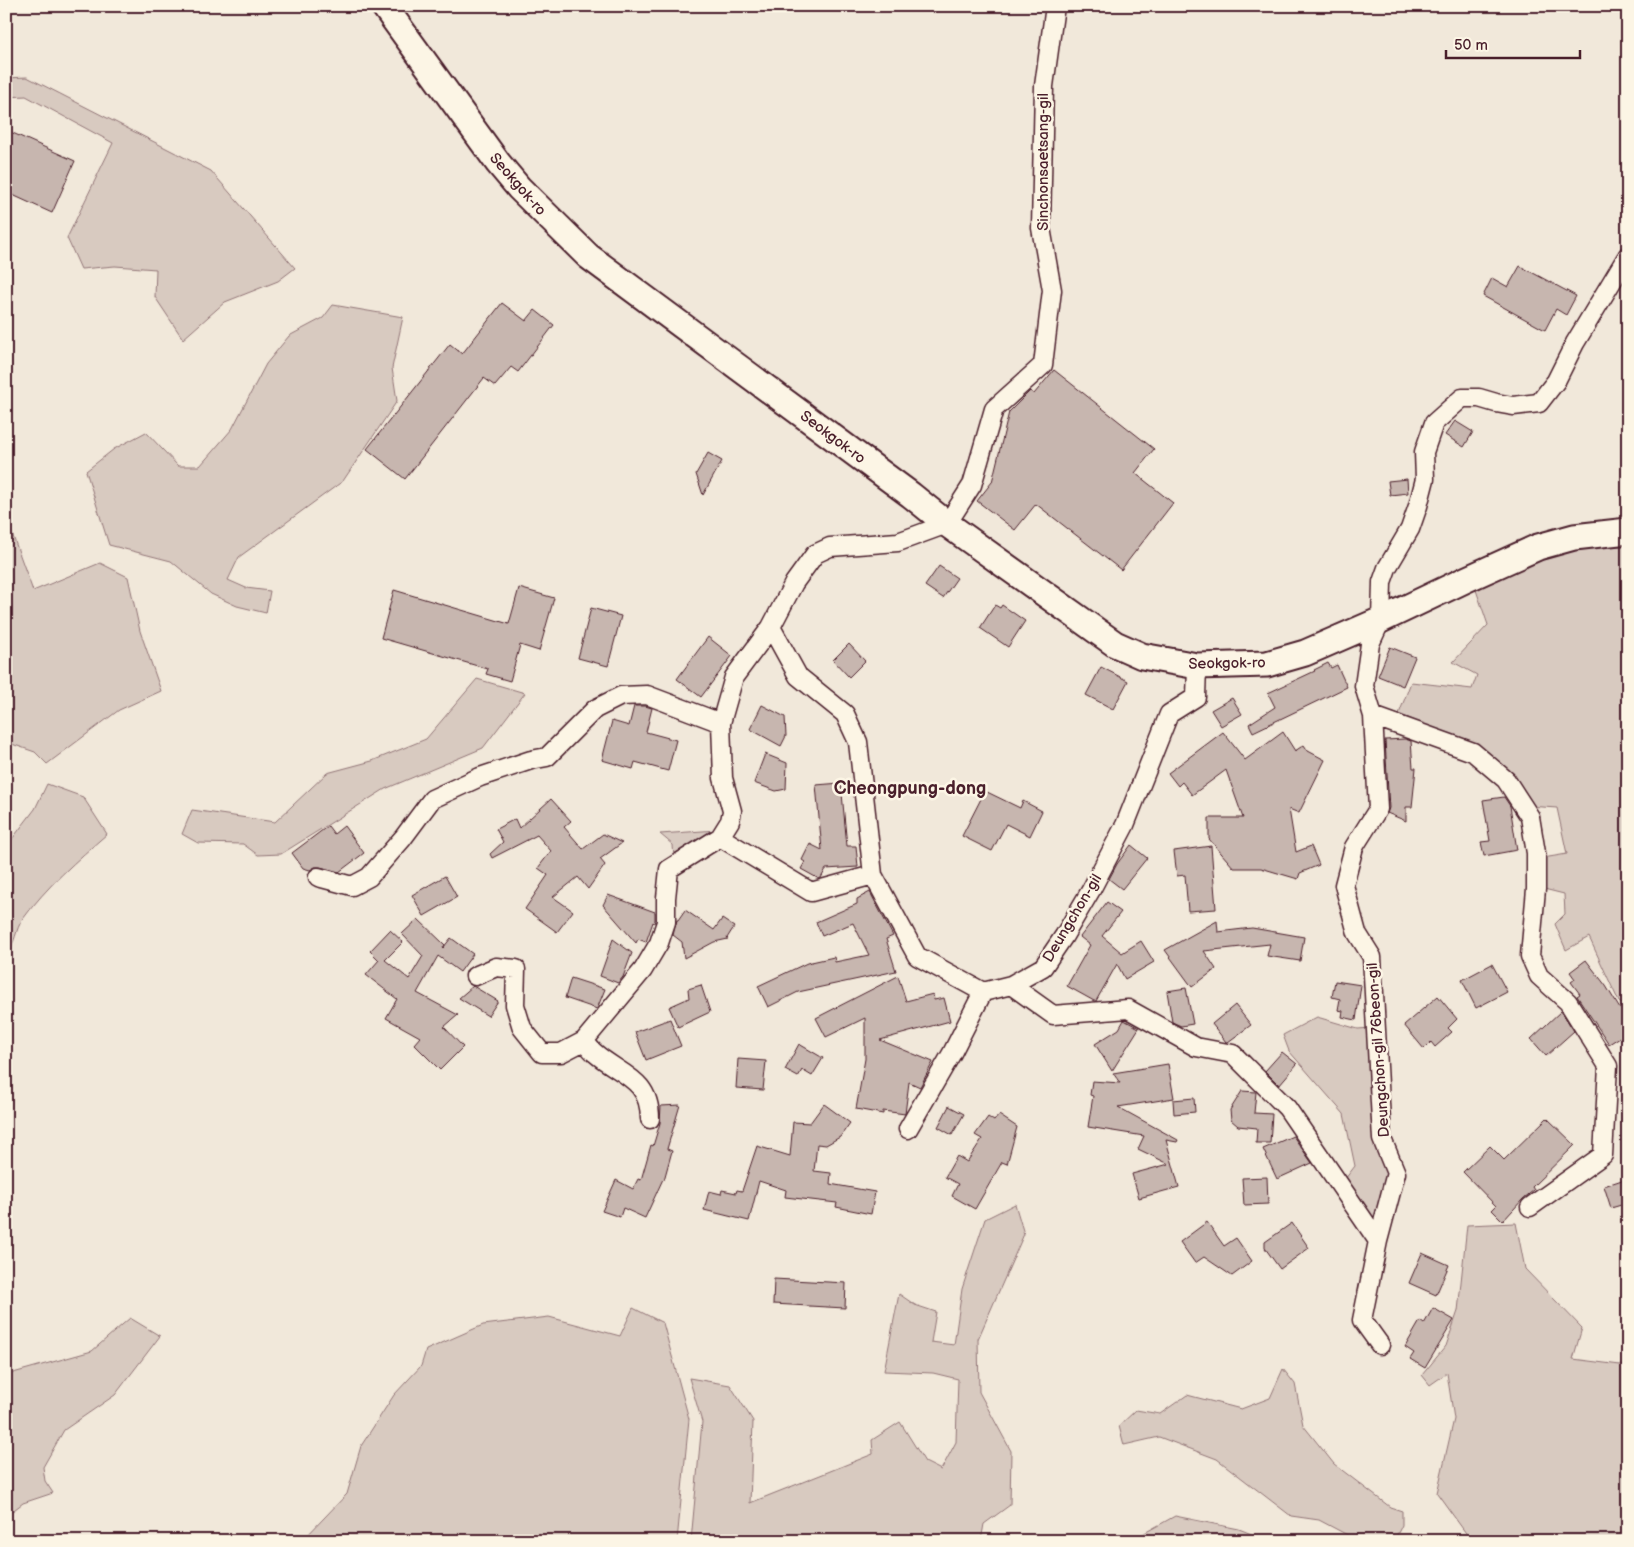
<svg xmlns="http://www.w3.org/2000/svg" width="1634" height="1547" font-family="'Balsamiq Sans',sans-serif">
  <rect width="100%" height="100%" fill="#f1e8da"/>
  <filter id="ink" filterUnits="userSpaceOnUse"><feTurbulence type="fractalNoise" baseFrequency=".02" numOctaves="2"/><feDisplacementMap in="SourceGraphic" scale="10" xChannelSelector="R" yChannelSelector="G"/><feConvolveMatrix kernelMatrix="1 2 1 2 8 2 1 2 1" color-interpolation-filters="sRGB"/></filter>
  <g filter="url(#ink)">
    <path fill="#d8cac0" stroke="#917476" d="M27 77 211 171 295 268 278 281 225 302 183 339 155 297 156 269 115 266 81 269 67 238 113 143 26 96 6 97V78Z
      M333 305 403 317 392 368 397 401 343 481 239 557 228 580 246 588 270 591 266 613 237 606 211 594 171 561 109 545 86 471 114 449 146 432 178 466H200L232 429 266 364 289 336 323 318Z
      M6 517 33 591 100 563 128 577 140 631 161 691 119 710 47 764 35 752 6 742Z
      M1613 546H1628V1008L1619 1002 1589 937 1566 950 1555 924 1565 914 1564 894 1544 889 1543 858 1567 854 1557 808 1528 806 1475 747 1399 714 1411 682 1472 689 1477 675 1453 662 1488 625 1476 590 1506 575 1562 552Z
      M477 679 525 693 483 748 385 789 281 854 258 855 243 844 198 843 182 834 192 810 275 822 327 773 372 761 426 739Z
      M47 784 83 797 107 834C77 860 46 887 23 919 15 929 16 944 6 953V847L35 809Z
      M717 830 674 859 673 845 660 834Z
      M1317 1017 1358 1029 1371 1028 1389 1175 1374 1228 1345 1179 1355 1166 1344 1114 1289 1051 1283 1035Z
      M1015 1204 1024 1234 978 1339 979 1392 1011 1451 1010 1505 984 1524 981 1541H955L954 1539 950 1541H691L702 1422 689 1378 730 1385 753 1421 750 1503 873 1454 872 1440 900 1422 925 1462 941 1470 956 1442 958 1379 933 1373 884 1371 899 1294 915 1305 936 1312 931 1342 954 1345 962 1289 985 1219Z
      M1516 1223 1525 1269 1582 1328 1573 1359 1628 1366V1541H1466L1468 1536 1437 1493 1454 1419 1447 1373 1430 1385 1422 1375 1446 1346 1458 1311 1467 1225Z
      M633 1308 663 1323 689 1419 677 1541H302L347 1494 361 1446 394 1395 421 1366 426 1350 483 1325 549 1317 620 1336Z
      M130 1318 160 1336 115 1395 64 1430 43 1467 45 1481 53 1493 23 1503 6 1516V1375L92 1351Z
      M1283 1369 1295 1384 1303 1425 1334 1464 1390 1507 1402 1511V1525L1394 1541H1362L1355 1539 1319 1520 1291 1516 1217 1459 1159 1437 1124 1445 1119 1426 1136 1410 1160 1414 1187 1395 1241 1409 1270 1398Z
      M1175 1516 1239 1529 1269 1541H1130Z"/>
    <path fill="#c7b6af" stroke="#4a1f2b" d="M6 130 75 161 52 213 6 192Z
      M1520 266 1576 296 1566 315 1556 309 1545 330 1483 296 1492 278 1508 287Z
      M502 303 526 321 535 310 554 325 518 372 511 367 495 386 484 378 405 479 367 449 450 344 462 354Z
      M1054 370 1154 449 1135 473 1173 503 1121 570 1036 504 1015 530 977 501 992 482 1009 412 1030 391 1034 394Z
      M1455 421 1473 432 1464 447 1445 435Z
      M708 453 722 461 703 495 696 474Z
      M1407 479 1408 493 1390 495 1388 481Z
      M939 566 957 578 943 598 925 586Z
      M519 588 554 598 539 651 520 645 510 681 486 674 488 669 381 638 394 590 509 624Z
      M995 605 1000 608 1002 605 1025 621 1008 647 980 628Z
      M591 608 621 616 608 666 578 658Z
      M708 637 732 656 701 697 677 679Z
      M849 644 865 661 849 677 833 660Z
      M1390 647 1415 657 1403 686 1378 676Z
      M1328 663 1331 668 1337 665 1347 687 1253 732 1249 724 1275 707 1268 693 1315 671 1314 670Z
      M1101 667 1128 681 1113 709 1086 695Z
      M1232 698 1242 714 1221 726 1211 710Z
      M762 705 785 717 786 736 781 746 750 729Z
      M634 706H645L652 708 646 732 676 740 668 771 635 762 633 769 602 760 612 721 629 726Z
      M1223 732 1245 760 1283 732 1295 751 1304 745 1308 751 1325 760 1299 813 1289 809 1296 852 1311 846 1319 865 1300 873 1298 879 1261 868H1234L1209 839V818H1243L1226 770 1192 795 1182 782 1178 786 1168 773Z
      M1405 739 1411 741 1413 768H1416L1412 807H1406V821L1387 813 1389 808 1385 740Z
      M765 754 787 763 786 789 776 791 754 783Z
      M841 783 847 846H856L858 867 826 869 821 878 819 879 801 869 805 862 802 860 810 844 822 850 816 785Z
      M985 791 1020 808 1023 801 1042 811 1030 836 1006 824 992 851 962 836Z
      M1504 797 1510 806 1517 850 1484 856 1481 842 1490 841 1483 800Z
      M551 799 571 821 564 827 583 849 603 834 622 843 600 859 605 865 588 889 578 877 553 897 573 911 557 932 525 909 548 875 538 868 551 851 537 835 492 858 490 854 503 842 496 829 515 819 519 828Z
      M328 826 334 834 344 826 364 853 339 872 320 867H315L310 870 303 868 292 853Z
      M1131 845 1147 858 1122 889 1109 879 1117 864Z
      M1211 846 1216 909 1188 911 1185 875 1177 876 1174 851Z
      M445 876 457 897 424 916 412 895Z
      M870 892 893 936 886 939 896 971 798 992 768 1007 758 986 807 963 834 957 835 962 869 955 853 923 822 936 816 922 857 904V899Z
      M608 895 655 912V920L654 923 653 922 646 942 638 939 636 943 603 905Z
      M1107 902 1121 912 1102 936 1122 953 1141 941 1154 962 1125 979 1117 964 1096 1001H1094L1067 986 1090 945 1080 937Z
      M685 910 714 930 722 919 734 927 727 938 728 939 714 942 684 958 682 942 673 935 677 920H678Z
      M418 919 445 945 443 948 451 938 473 954 460 972 438 956 417 993 458 1015 444 1027 463 1047 440 1070 414 1044 420 1037 386 1018 397 999 366 975 379 960 370 951 390 930 403 942 385 960 409 979 423 956 402 934Z
      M1217 921 1218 932 1252 928 1304 937 1300 961 1267 956 1270 944 1204 951 1216 969 1192 987 1165 950Z
      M613 939 632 953 623 977 618 983 600 976Z
      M1586 960 1606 986 1620 1009 1622 1008 1628 1017V1032L1609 1044 1577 996 1580 994 1571 982 1575 979 1570 972Z
      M1492 964 1507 992 1476 1008 1462 980Z
      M898 976 906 1001 933 994 934 1000 944 998 950 1021 880 1040 933 1062 920 1087 909 1082 905 1114 883 1111V1114L856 1109 865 1059V1018L826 1037 816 1018Z
      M571 978 605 989 597 1009 565 998Z
      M1335 981 1361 985 1356 1020 1342 1017 1343 1011 1338 1010 1340 999 1332 997Z
      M701 985 710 1012 678 1027 669 1007 689 998 688 989Z
      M473 986 498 1001 488 1016 459 998Z
      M1186 988 1193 1024 1181 1026 1172 1022 1167 991Z
      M1438 996 1457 1019 1448 1028 1452 1032 1435 1047 1431 1042 1424 1049 1404 1025Z
      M1235 1005 1251 1025 1228 1042H1226L1212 1024Z
      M1561 1011 1574 1031 1546 1056 1531 1039Z
      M670 1019 681 1046 646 1060 635 1032Z
      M1124 1020 1139 1028 1112 1071 1095 1044 1119 1029Z
      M799 1044 823 1058 812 1076 802 1070 798 1077 785 1070Z
      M1282 1052 1297 1064 1279 1085 1265 1071Z
      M738 1059 766 1061 763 1090 736 1088Z
      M1168 1064 1174 1098 1118 1107 1178 1140 1177 1142 1166 1140 1179 1187 1139 1198 1132 1174 1169 1164 1138 1149 1144 1136 1088 1127 1093 1096 1090 1095 1092 1081 1120 1083 1113 1073Z
      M1242 1091 1256 1092 1254 1113 1272 1114 1270 1143H1256L1257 1128 1238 1126 1231 1120 1230 1110Z
      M1194 1098 1195 1112 1174 1114 1173 1100Z
      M824 1104 850 1123 840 1137 826 1145 817 1144 814 1171 831 1173 830 1184 875 1192 871 1214 836 1207 837 1203 785 1197 786 1190 759 1181 749 1221 704 1210 709 1191 721 1194 722 1190 736 1193 737 1190 742 1191 757 1146 790 1156 793 1122 810 1123Z
      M680 1105 667 1149 672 1151 664 1180 663 1179 645 1218 623 1208 620 1217 602 1211 616 1180 633 1189 638 1179 641 1180 651 1145 653 1146 660 1123 661 1106Z
      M949 1106 964 1114 952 1135 938 1127Z
      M999 1115 1017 1127 1007 1164 1002 1162 975 1209 952 1196 958 1184 945 1177 957 1156 967 1162 982 1139 975 1135 988 1117 994 1121Z
      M1547 1118 1575 1145 1532 1187 1534 1190 1523 1199 1503 1221 1492 1210 1496 1206 1463 1172 1490 1146 1504 1160Z
      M1293 1136 1312 1163 1277 1179 1263 1149Z
      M1267 1177 1268 1204 1244 1205 1242 1178Z
      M1628 1178V1203L1611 1208 1604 1186Z
      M1207 1222 1224 1246 1236 1238 1252 1261 1232 1276 1204 1257 1195 1263 1180 1242Z
      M1292 1223 1309 1248 1280 1269 1265 1248V1242Z
      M1422 1253 1449 1265 1436 1295 1409 1283Z
      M774 1279 846 1283 845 1308 773 1304Z
      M1433 1308 1454 1320 1425 1368 1410 1359 1414 1353 1405 1347 1420 1321 1424 1324Z"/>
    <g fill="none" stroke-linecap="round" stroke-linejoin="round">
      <g stroke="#4a1f2b" stroke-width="21">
        <path id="street" d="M1055 6 1044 86 1041 228 1052 290 1043 365 994 409 972 485 947 524 898 542 830 547 815 554 794 583 771 627 734 677 721 723 723 778 732 811 730 821 720 837 811 892 873 875 917 956 983 992 1011 985 1043 967 1064 936 1091 890 1125 825 1169 714 1196 697 1197 666
          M771 627 798 676 845 714 858 742 873 875
          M1373 716 1473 752 1506 780 1530 817 1536 853V889L1530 956 1539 976 1568 1002 1608 1066 1603 1155 1530 1207
          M318 877 352 886 369 877 403 838 432 799 480 777 531 760 547 757 595 709 621 696 647 695 721 723
          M475 976 496 967 516 969 515 1005 522 1028 542 1053H561L584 1041 643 970 659 943 666 922V898L669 869 720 837
          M1011 985 1053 1015 1128 1009 1196 1047 1233 1054 1287 1108 1378 1241
          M584 1041C588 1045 591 1050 595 1053 620 1075 650 1078 650 1119
          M908 1129 952 1053 983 992
          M1380 1345 1362 1320 1378 1241 1396 1173 1382 1139 1372 957 1357 933 1344 885 1354 847 1378 809 1373 716 1364 686 1370 644 1381 620 1382 582 1387 568 1410 529 1418 506 1425 479 1424 452 1434 423 1462 398H1479L1496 403 1513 406 1539 403 1556 381 1575 343 1628 255"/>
      </g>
      <g stroke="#4a1f2b" stroke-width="29">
        <path id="secondary" d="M384 6 498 163 519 188 588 256 911 495 947 524 1115 644 1142 656 1197 666 1267 664 1305 653 1381 620 1467 579 1538 547 1574 537 1628 531"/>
      </g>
      <use href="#street" stroke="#fcf5e5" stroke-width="18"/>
      <use href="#secondary" stroke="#fcf5e5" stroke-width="25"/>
    </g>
  </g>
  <g text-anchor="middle" stroke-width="5" stroke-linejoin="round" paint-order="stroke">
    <g font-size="15" fill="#4a1f2b" stroke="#fcf5e5">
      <text transform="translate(1043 162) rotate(-90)" y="5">Sinchonsaetsang-gil</text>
      <text transform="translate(518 184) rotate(49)" y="5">Seokgok-ro</text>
      <text transform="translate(833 437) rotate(37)" y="5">Seokgok-ro</text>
      <text transform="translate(1227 663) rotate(-1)" y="5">Seokgok-ro</text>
      <text transform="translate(1072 918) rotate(-59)" y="5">Deungchon-gil</text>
      <text transform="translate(1378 1050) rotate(-94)" y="5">Deungchon-gil 76beon-gil</text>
    </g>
    <g font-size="18" font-weight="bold" fill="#4a1f2b" stroke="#fcf5e5">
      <text x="910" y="794">Cheongpung-dong</text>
    </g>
  </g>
  <rect width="1634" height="1547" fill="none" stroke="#fcf5e5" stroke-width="25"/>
  <rect x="12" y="12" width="1609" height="1522" fill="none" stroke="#4a1f2b" stroke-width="2" filter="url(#ink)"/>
  <path d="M1446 50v8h134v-8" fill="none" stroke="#4a1f2b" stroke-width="2.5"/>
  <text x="1454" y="50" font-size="15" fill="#4a1f2b" stroke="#fcf5e5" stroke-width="4" paint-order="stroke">50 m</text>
</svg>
